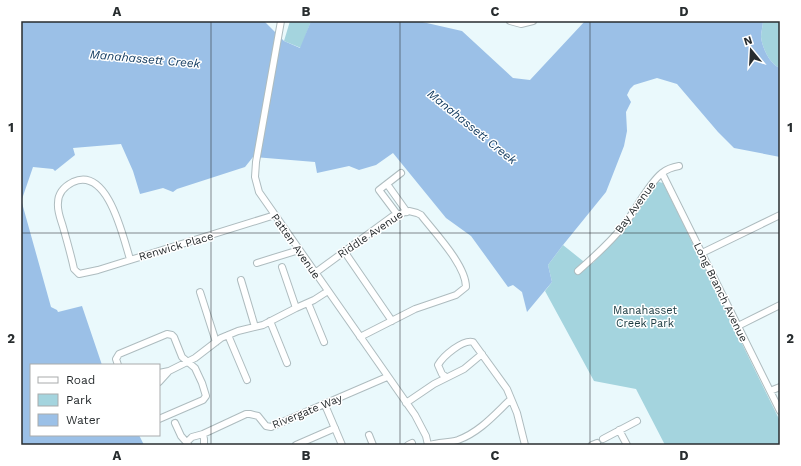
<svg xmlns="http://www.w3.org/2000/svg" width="801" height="466" font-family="'Work Sans',sans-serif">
  <rect width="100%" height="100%" fill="#eaf9fc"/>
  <path fill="#a4d4de" d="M290 21H311L301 48 284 41Z
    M763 21H780V68C770 65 762 47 761 37 761 31 763 26 763 21Z
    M659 182 663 183 780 421V445H665L636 389 594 381 545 291 552 282 548 265 563 245 583 261 593 263 625 229 655 184Z"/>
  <path fill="#9bc0e7" d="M21 21H264L284 41 300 48 311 21H418L462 31 513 78 530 80 585 21H763C763 26 761 31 761 37 762 47 770 65 780 68V157L734 148 718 132 677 84 657 78 634 85 630 89 627 95 631 102 626 112 627 131 624 146 606 192 563 245 548 265 552 282 527 312 522 292 513 285 508 287 471 236 446 218 393 153 376 165 359 170 349 166 317 173 315 162 253 157 245 167 177 189 173 192 163 188 140 194 133 171 121 144 73 148 75 155 55 171 53 169 33 167 22 199V203L51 307 57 310 58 312 82 306 102 365H31V435H139L144 445H21Z"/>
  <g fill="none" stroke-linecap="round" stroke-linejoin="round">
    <g stroke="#aebcbf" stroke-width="8">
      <path id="minor" d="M281 21 256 162 255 177 259 192 415 415 426 436 428 445
        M510 21 521 24 533 21
        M662 173 780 411
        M387 184 407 212
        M397 214 379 190 401 173
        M344 251 392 321
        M702 253 780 215
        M130 259C123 237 108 166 73 182 65 186 58 193 58 203 57 211 61 220 63 227 67 241 71 255 74 269L79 274 98 270 275 215
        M257 263 299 250
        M282 267 296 308
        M578 271C594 257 611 242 624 225 636 210 648 184 662 173 667 169 673 167 679 166
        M315 273 393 216 409 211 417 213 421 215C434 232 466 265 466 287L456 295 415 309 360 337
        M241 280 255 327
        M200 292 216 342
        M308 303 324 342
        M270 321 287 363
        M738 326 780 305
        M228 335 247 380
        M118 365 116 359 119 354 167 334 172 335 174 337 182 357 195 368 202 383 206 396 203 400 159 419
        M159 373 169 371 195 358 221 338 238 331 263 325 296 308 314 300 328 291
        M446 377 442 374 438 365C443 356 463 339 473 342L507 389 517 413 525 445
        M159 382 169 371
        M770 391 780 387
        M406 403 434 384 464 369 482 354
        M325 405 342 445
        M175 423 181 436 188 444
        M619 430 627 445
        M203 434 204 439V445
        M369 435 373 445
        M603 439 637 421
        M187 442 192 437 203 434 246 414H250L258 416 266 426 271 427 387 377
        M296 445 335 428
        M408 445 412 443
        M430 445C439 442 449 443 458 440 480 432 495 414 511 399
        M592 445 597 443"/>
    </g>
    <use href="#minor" stroke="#fff" stroke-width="6"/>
  </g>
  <path fill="none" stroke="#282d2f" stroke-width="1" stroke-opacity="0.55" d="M211 21V445M400 21V445M590 21V445M21 233H780"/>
  <g text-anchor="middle" stroke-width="3" stroke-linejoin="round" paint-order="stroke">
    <g font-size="11" fill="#282d2f" stroke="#fff">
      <text transform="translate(635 207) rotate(-54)" y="4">Bay Avenue</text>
      <text transform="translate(370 234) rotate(-34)" y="4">Riddle Avenue</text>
      <text transform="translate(176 246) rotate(-16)" y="4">Renwick Place</text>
      <text transform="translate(296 246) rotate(55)" y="4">Patten Avenue</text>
      <text transform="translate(721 292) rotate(64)" y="4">Long Branch Avenue</text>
      <text transform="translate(307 411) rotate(-22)" y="4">Rivergate Way</text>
    </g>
    <g font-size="11" fill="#1a3a40" stroke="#fff">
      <text x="645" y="314">Manahasset<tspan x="645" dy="13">Creek Park</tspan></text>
    </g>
    <g font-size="12" font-style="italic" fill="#10395e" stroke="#fff">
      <text transform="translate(145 59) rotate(5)" y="4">Manahassett Creek</text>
      <text transform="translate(472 127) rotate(39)" y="4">Manahassett Creek</text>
    </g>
  </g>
  <rect width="801" height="466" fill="none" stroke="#ffffff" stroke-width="44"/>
  <rect x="30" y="364" width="130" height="72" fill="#ffffff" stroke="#a9abac"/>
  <rect x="38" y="377" width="20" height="6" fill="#ffffff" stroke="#a9abac"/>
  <text x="66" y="384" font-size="12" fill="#282d2f">Road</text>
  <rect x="38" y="394" width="20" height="12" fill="#a4d4de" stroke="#a9abac"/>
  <text x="66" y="404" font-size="12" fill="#282d2f">Park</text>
  <rect x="38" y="414" width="20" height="12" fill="#9bc0e7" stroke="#a9abac"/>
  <text x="66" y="424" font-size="12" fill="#282d2f">Water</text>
  <g transform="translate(751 50) rotate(342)" stroke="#ffffff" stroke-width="3" paint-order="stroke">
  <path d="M0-3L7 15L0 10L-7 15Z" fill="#282d2f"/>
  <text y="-6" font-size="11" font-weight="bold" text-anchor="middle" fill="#282d2f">N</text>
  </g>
  <rect x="22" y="22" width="757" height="422" fill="none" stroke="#282d2f" stroke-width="1.5"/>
  <g font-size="13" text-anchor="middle" font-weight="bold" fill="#282d2f">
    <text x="117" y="16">A</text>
    <text x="306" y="16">B</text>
    <text x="495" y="16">C</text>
    <text x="684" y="16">D</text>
    <text x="11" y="132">1</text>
    <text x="790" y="132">1</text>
    <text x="11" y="343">2</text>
    <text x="790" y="343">2</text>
    <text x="117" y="460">A</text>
    <text x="306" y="460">B</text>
    <text x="495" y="460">C</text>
    <text x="684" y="460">D</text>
  </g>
</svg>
